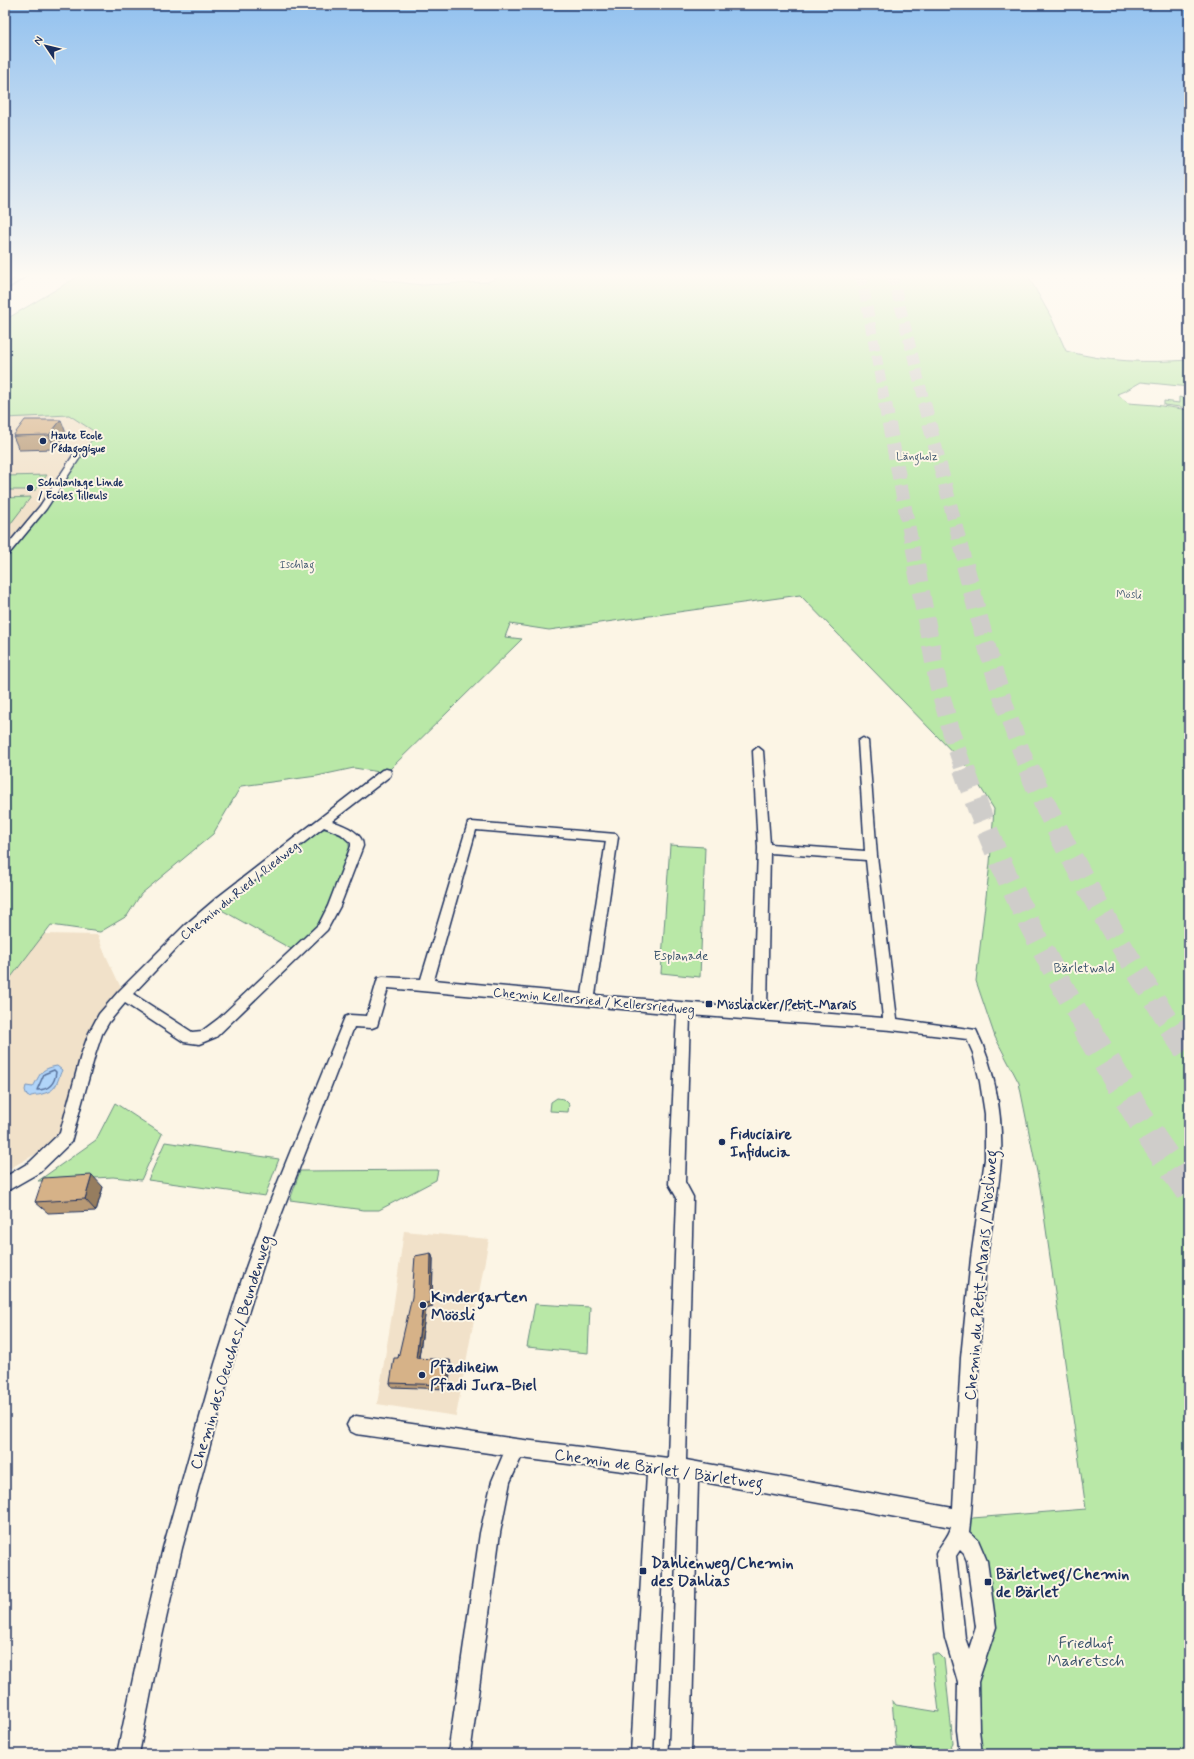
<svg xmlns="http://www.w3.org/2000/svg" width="1194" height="1759" font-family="Mynerve,sans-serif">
  <rect width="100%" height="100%" fill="#fcf5e5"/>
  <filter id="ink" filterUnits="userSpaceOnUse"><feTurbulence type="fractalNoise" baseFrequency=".025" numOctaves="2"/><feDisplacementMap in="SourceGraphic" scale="8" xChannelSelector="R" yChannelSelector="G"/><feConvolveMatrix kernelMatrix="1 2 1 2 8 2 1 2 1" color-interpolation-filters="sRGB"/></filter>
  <g filter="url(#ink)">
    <path fill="#f1e1c9" d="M69 415 98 434 77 456 43 507 5 553V418Z
      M43 934 98 935 102 947 122 990 88 1032 59 1135 34 1160 36 1154 5 1171V985Z
      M404 1231 489 1239 456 1416 377 1404 393 1309Z"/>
    <path fill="#b9e8a7" stroke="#6a8c82" d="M82 274H354L371 279 422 285 488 282 504 274H1027L1051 317 1066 351C1106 362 1147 363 1189 360V387L1141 382 1127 390 1117 394 1128 403 1155 405 1189 410V1754H971L968 1730 986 1627 960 1519 1086 1509 1040 1187 1019 1083 995 1037 976 981 990 863 994 809 969 769 800 595 549 630 510 624 505 637 522 639 386 773 354 768 317 776 241 786 213 834 141 894 127 916 100 932 51 925 5 985V553L43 507 77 456 98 434 69 415 5 418V320Z
      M1179 397 1189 400V408L1164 405V401L1179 403Z
      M47 475 36 490H5V476Z
      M31 497 5 531V498Z
      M324 829H330L348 840 350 851 327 912 319 925 293 950 218 908 318 830Z
      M670 845 705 847 700 977 661 973Z
      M557 1098 564 1099 569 1104 568 1112 550 1111 551 1102Z
      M115 1103 162 1134 141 1180 113 1177 38 1181 96 1140Z
      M165 1142 279 1159 265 1196 148 1180Z
      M438 1170 436 1180 379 1210H364L290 1200 300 1171Z
      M535 1304 590 1307 588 1353 527 1347Z
      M932 1654H939L944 1659 953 1743 946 1754 896 1747 892 1700 896 1705 939 1712Z"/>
    <path fill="#b1d5f9" stroke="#7593bb" d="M57 1066 62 1070C56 1083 58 1090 42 1094 37 1096 35 1094 29 1097L27 1096 25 1090 26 1086 33 1087C41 1073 40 1069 57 1066Z"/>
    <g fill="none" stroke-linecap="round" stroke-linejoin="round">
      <path stroke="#57719c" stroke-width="1.5" d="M54 1070 56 1072C55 1083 49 1090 37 1090L44 1074Z"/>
      <path stroke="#cfcdca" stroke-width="11" stroke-dasharray="11 5.5" stroke-linecap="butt" d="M861 274 885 404
        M892 274 925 404"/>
      <path stroke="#cfcdca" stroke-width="14" stroke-dasharray="14 7" stroke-linecap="butt" d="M885 403 916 566
        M924 403 966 566"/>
      <path stroke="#cfcdca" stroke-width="18" stroke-dasharray="18 9" stroke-linecap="butt" d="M916 565 938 684 953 738 964 770
        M965 565C983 634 1001 704 1029 770"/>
      <path stroke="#cfcdca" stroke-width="22" stroke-dasharray="22 11" stroke-linecap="butt" d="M964 769C995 859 1037 945 1086 1027
        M1029 769C1054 827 1084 882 1116 937 1135 967 1152 998 1173 1027"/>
      <path stroke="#cfcdca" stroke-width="28" stroke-dasharray="28 14" stroke-linecap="butt" d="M1085 1026 1152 1138 1189 1191
        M1172 1026 1189 1051"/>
      <g stroke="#1b2f5e" stroke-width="3">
        <path id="minor" d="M23 274H29L5 290V286Z
          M74 454H77L81 456 46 509 8 555 5 556V548L40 506Z
          M863 738 868 741 877 856 897 1019 976 1030C995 1069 1003 1115 1001 1159 999 1192 991 1225 987 1258 983 1291 981 1324 979 1357 975 1416 976 1474 969 1532L978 1540 987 1561 996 1627 978 1682 979 1730 982 1754H960L957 1730 958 1682 945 1638 936 1554C940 1544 949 1537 951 1527L698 1481 691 1754H669L679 1478 666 1476 653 1754H631L647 1474 521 1458 510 1482 500 1533 470 1754H448L480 1533 492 1481 503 1455 356 1434 350 1431 347 1425 350 1419 356 1416 516 1439 668 1458 677 1198 669 1184 677 1014 388 988 377 1026 372 1028 354 1027 271 1241 232 1364 182 1548 161 1641 139 1754H117L141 1641 163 1548 215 1364 244 1273 267 1209 345 1017 350 1015 367 1016 378 978 383 977 421 979 468 823 472 822 616 834 618 837 595 995 753 1008 758 848 753 751 758 747 763 751 770 844 865 851 858 741ZM476 830 606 841 582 994 434 980ZM770 853 866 860 883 1018 767 1009ZM690 1015 891 1030 967 1039 973 1053 980 1082 985 1114V1159L971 1258 961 1358 953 1508 686 1460 693 1197 685 1182ZM960 1550 964 1554 967 1561 976 1627 969 1649 965 1638 956 1556Z
          M386 769 390 770 391 773 390 776 332 821C343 825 363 832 363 846L340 906 327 930 216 1037 199 1044 184 1042 125 1003 109 1022 102 1034 95 1055 71 1142 40 1172 5 1192V1177L30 1162 60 1133 81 1055 89 1033 99 1014 119 991 184 926 218 897 382 770ZM324 827 341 834 351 843V846L328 906 319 924 218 1019 202 1031 192 1032 133 994 192 932 226 903Z"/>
      </g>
      <use href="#minor" fill="#fcf5e5" fill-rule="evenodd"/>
    </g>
    <path fill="#b89975" stroke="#1b2f5e" d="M66 433 55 449 19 450 13 436Z
      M103 1187 96 1211 48 1213 35 1202Z
      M431 1253 433 1259 432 1307 426 1309 419 1358 451 1364 448 1389 392 1387 390 1383 398 1358Z"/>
    <path fill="#967d5f" stroke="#1b2f5e" d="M61 420 66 433 55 449 49 435Z
      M92 1175 103 1187 96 1211 85 1199Z
      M431 1253 433 1259 432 1307 426 1309 418 1363 416 1358Z
      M450 1360 451 1364 448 1389 446 1385Z"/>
    <path fill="#d6b288" stroke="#1b2f5e" d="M25 420H61L49 435 13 436Z
      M92 1175 85 1199 35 1202 43 1178Z
      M431 1253 430 1302 423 1304 416 1358 450 1360 446 1385 390 1383 394 1358H398L412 1297 415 1256Z"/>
  </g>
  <linearGradient id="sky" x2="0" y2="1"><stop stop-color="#92c1ef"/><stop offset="0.53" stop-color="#fefaf3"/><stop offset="1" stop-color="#fefaf3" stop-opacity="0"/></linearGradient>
  <rect width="1194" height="521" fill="url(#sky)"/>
  <g fill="#1b2f5e" stroke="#fcf5e5" stroke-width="1.5">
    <circle cx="43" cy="441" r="4"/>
    <circle cx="30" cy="488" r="4"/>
    <rect x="705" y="1000" width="8" height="8" rx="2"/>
    <circle cx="722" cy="1142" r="4"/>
    <circle cx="423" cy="1305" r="4"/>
    <circle cx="422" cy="1375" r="4"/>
    <rect x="639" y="1567" width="8" height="8" rx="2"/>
    <rect x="984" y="1578" width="8" height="8" rx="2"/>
  </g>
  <g text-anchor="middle" stroke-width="4" stroke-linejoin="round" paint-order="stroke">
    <g font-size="11" font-weight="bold" fill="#1b2f5e" stroke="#fcf5e5" text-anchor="start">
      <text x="51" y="439">Haute Ecole<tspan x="51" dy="13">Pédagogique</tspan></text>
      <text x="38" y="486">Schulanlage Linde<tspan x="38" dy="13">/ Ecoles Tilleuls</tspan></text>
    </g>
    <g font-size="11" fill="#3b546d" stroke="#fcf5e5">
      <text x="917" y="460">Längholz</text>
      <text x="297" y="568">Ischlag</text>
      <text x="1129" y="598">Mösli</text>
    </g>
    <g font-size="13" fill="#1b2f5e" stroke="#fcf5e5">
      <text transform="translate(239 890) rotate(-39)" y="5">Chemin du Ried / Riedweg</text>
      <text transform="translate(594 1000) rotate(5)" y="5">Chemin Kellersried / Kellersriedweg</text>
    </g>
    <g font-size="13" fill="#3b546d" stroke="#fcf5e5">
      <text x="681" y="960">Esplanade</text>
      <text x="1084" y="972">Bärletwald</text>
    </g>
    <g font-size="13" font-weight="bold" fill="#1b2f5e" stroke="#fcf5e5" text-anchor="start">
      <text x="717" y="1009">Mösliacker/Petit-Marais</text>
    </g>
    <g font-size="16" font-weight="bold" fill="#1b2f5e" stroke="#fcf5e5" text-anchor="start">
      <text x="730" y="1139">Fiduciaire<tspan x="730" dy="18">Infiducia</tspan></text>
      <text x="431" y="1302">Kindergarten<tspan x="431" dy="18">Möösli</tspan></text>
      <text x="430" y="1372">Pfadiheim<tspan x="430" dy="18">Pfadi Jura-Biel</tspan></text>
      <text x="651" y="1568">Dahlienweg/Chemin<tspan x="651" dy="18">des Dahlias</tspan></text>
      <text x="996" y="1579">Bärletweg/Chemin<tspan x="996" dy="18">de Bärlet</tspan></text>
    </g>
    <g font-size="16" fill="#1b2f5e" stroke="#fcf5e5">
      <text transform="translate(980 1275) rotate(-85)" y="6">Chemin du Petit-Marais / Mösliweg</text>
      <text transform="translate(230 1352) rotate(-73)" y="6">Chemin des Oeuches / Beundenweg</text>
      <text transform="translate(659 1468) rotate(8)" y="6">Chemin de Bärlet / Bärletweg</text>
    </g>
    <g font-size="16" fill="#3b546d" stroke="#fcf5e5">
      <text x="1086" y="1648">Friedhof<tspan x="1086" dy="18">Madretsch</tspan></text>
    </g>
  </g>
  <rect width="1194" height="1759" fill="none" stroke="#fcf5e5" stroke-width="20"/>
  <rect x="10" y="10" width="1174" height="1739" fill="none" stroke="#1b2f5e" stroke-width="1.5" filter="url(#ink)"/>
  <g transform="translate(46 46) rotate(305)" stroke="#fcf5e5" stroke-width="3" paint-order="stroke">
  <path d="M0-3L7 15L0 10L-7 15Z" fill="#1b2f5e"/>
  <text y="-6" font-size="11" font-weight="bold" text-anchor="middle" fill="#1b2f5e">N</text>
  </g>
</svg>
